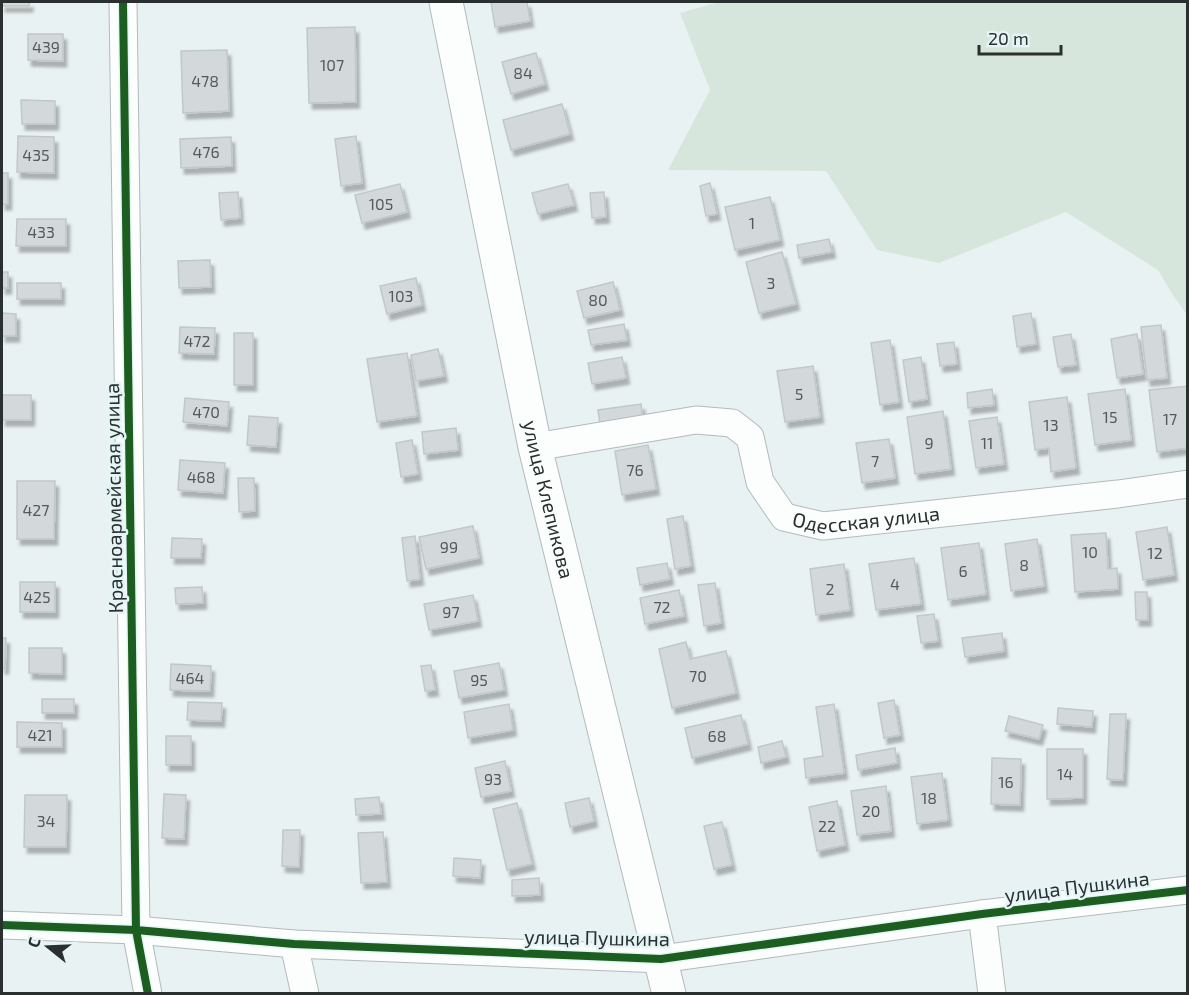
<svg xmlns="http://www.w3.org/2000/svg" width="1189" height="995" font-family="'Exo 2',sans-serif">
  <defs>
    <filter id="shadow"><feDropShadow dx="3.5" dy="6" stdDeviation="1.5" flood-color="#0004"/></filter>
  </defs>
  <rect width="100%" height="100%" fill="#e9f2f2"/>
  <path fill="#d7e6dd" d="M719 2H1187V315L1171 292 1158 270 1066 212 939 263 877 250 826 171 668 170 710 90 680 13Z"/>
  <path fill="#d3d9db" stroke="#c1c8c9" stroke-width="1.5" filter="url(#shadow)" d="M2 2H30L29 6H2Z
    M491 2H527L530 21 495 27Z
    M355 27 356 102 309 103 307 28Z
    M28 34H63V61L28 60Z
    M227 50 229 111 183 113 181 51Z
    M536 53 545 84 511 94 502 62Z
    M21 100 55 101V124H22Z
    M562 104 570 134 511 150 503 120Z
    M18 136 54 137V173L17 172Z
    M356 136 362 183 341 186 335 139Z
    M231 137 232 166 181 168 180 139Z
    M2 173H8V204H2Z
    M710 183 717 214 706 216 700 186Z
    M400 184 407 212 362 223 355 195Z
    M568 184 574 205 538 214 532 193Z
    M238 192 240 218 221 220 219 193Z
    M604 192 606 217 592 218 590 193Z
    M770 197 780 240 735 250 725 207Z
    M17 219H66V246H16Z
    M829 239 832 252 799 258 797 245Z
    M782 252 796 304 759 313 746 262Z
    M210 260 211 287 179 288 178 261Z
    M2 272H8V288H2Z
    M416 278 422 305 387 314 380 286Z
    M613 282 620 310 584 318 577 291Z
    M17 283H61V299H17Z
    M2 313 16 314V336H2Z
    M1031 313 1036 344 1017 347 1013 316Z
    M624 324 627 340 591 345 588 330Z
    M1161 325 1167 378 1147 380 1141 327Z
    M180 327 215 328 214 354 179 353Z
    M234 333H253V385H234Z
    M1071 334 1076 365 1058 367 1053 337Z
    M1137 334 1143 374 1117 378 1111 339Z
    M890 340 899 402 880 405 871 343Z
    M954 342 957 364 940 366 937 344Z
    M438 349 444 376 416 381 411 355Z
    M407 353 417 416 377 422 367 359Z
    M622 357 626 378 592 384 588 363Z
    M921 357 927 399 909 402 903 360Z
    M813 366 820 417 785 422 777 371Z
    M1188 386V448L1157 452 1149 390Z
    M992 389 994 405 968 408 967 393Z
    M1125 389 1131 440 1095 445 1088 394Z
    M2 395H31V420H2Z
    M1067 397 1076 468 1051 472 1049 448 1035 450 1029 402Z
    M185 398 229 402 227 426 183 422Z
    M641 404 643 419 600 425 598 410Z
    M943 411 951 469 915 474 907 417Z
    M249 416 278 418 276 447 247 445Z
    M997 417 1004 464 976 468 969 421Z
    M456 428 458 450 424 454 422 432Z
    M889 439 895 478 862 483 856 443Z
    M412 440 418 474 401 477 396 443Z
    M648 445 656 489 622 495 615 451Z
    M180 460 225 463 223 493 178 490Z
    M238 478H254L255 511 239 512Z
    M17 481H55L54 539H17Z
    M683 516 691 566 675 569 667 519Z
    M473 526 479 558 426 569 419 537Z
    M1167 527 1174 575 1143 580 1136 532Z
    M1106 533 1108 569 1117 568 1118 589 1075 592 1071 535Z
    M415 536 420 579 407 581 402 538Z
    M172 538 202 539 201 558H171Z
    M1037 539 1044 586 1011 591 1005 544Z
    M979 543 986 594 948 600 941 548Z
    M914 558 921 604 876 610 869 564Z
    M667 563 670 579 640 585 637 568Z
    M844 564 850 610 816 615 810 569Z
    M20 582H55V612H20Z
    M715 583 721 623 704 626 698 585Z
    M202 587 203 603 176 604 175 588Z
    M679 590 684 616 645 624 640 598Z
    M1135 592H1147L1148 620H1136Z
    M473 595 478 621 429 630 424 604Z
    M934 614 938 641 921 643 917 616Z
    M1002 633 1004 651 965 657 962 638Z
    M2 638H6L5 668H2Z
    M686 642 690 659 726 651 736 693 672 708 659 649Z
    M29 648H62V674L29 673Z
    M499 663 504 690 459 698 454 671Z
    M171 664 211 666 210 691 170 690Z
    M431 665 435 690 425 691 421 666Z
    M42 699H74V713H42Z
    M894 700 900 735 884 738 878 703Z
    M188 702 222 703 221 721 187 720Z
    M509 704 513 730 468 738 464 712Z
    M834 704 844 773 806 778 804 759 823 756 816 707Z
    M1058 708 1093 711 1092 727 1057 724Z
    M1110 714H1126L1123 780 1107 779Z
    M741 715 748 744 692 758 685 728Z
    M1009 716 1043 725 1039 739 1005 731Z
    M17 722 62 723V747H17Z
    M166 736H191V765H166Z
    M782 741 786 757 761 763 758 747Z
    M895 748 897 763 858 770 856 755Z
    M1047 749H1083V798L1047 799Z
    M992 758 1021 759 1020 805 991 804Z
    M505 761 511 791 481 797 475 768Z
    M942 773 948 820 917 824 911 777Z
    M886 786 891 831 857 835 851 791Z
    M164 794 186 795 184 839 162 838Z
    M25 795H67L66 847H24Z
    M379 797 381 814 356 815 355 799Z
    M589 798 594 821 570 827 565 803Z
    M837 801 845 845 817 851 809 807Z
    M517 803 532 864 507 870 493 809Z
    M722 822 732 865 714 869 704 826Z
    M283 830H300L299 867 282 866Z
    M383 832 387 882 361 883 358 833Z
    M454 858 481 860 480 878 453 876Z
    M539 878 540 895 512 896V880Z"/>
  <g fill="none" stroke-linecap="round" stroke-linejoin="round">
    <g stroke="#b3baba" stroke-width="29">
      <g id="minor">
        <path d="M123 2 136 930 148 994"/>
        <path id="s1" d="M535 447 696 420 732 423 750 437 760 482 784 517 823 526 1118 494 1188 484"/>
        <path d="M982 914 992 994"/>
        <path d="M2 925 136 930 294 944 661 959 982 914 1188 890"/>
        <path d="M294 944 305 994"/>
      </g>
    </g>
    <g stroke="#b3baba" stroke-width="35">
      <g id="major">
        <path id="s2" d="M446 2 535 447 669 994"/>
      </g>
    </g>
    <use href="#minor" stroke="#fcfdfd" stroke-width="27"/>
    <use href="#major" stroke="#fcfdfd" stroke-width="33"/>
    <g stroke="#e5f5f6" stroke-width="11">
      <path id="cycleway" d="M123 2 136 930 148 994
        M2 925 136 930 294 944 661 959 982 914 1188 890"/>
    </g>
    <use href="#cycleway" stroke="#1b5e20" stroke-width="8"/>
  </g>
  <g text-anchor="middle" stroke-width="5" stroke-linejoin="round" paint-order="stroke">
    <g font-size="16" fill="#545a5b">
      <text x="46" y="53">439</text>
      <text x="332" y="71">107</text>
      <text x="523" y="79">84</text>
      <text x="205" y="87">478</text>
      <text x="206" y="158">476</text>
      <text x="36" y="161">435</text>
      <text x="381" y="210">105</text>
      <text x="752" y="229">1</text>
      <text x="41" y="238">433</text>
      <text x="771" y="289">3</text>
      <text x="401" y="302">103</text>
      <text x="598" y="306">80</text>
      <text x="197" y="347">472</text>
      <text x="799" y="400">5</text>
      <text x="206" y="418">470</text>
      <text x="1110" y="423">15</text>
      <text x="1170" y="425">17</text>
      <text x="1051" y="431">13</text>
      <text x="929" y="449">9</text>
      <text x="987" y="449">11</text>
      <text x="875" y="467">7</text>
      <text x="635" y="476">76</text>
      <text x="201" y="483">468</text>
      <text x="36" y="516">427</text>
      <text x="449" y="553">99</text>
      <text x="1090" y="558">10</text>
      <text x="1155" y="559">12</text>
      <text x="1024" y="571">8</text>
      <text x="963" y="577">6</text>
      <text x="895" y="590">4</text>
      <text x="830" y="595">2</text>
      <text x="37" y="603">425</text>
      <text x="662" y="613">72</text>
      <text x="451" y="618">97</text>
      <text x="698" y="682">70</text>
      <text x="190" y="684">464</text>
      <text x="479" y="686">95</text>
      <text x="40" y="741">421</text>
      <text x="717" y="742">68</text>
      <text x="1065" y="780">14</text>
      <text x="493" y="785">93</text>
      <text x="1006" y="788">16</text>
      <text x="929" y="804">18</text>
      <text x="871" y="817">20</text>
      <text x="46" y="827">34</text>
      <text x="827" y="832">22</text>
    </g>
    <g font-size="20" fill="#2a3030" stroke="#e5f5f6">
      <text transform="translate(114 498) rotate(-91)" y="7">Красноармейская улица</text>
      <text dy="7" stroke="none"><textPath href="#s2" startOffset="508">улица Клепикова</textPath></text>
      <text dy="7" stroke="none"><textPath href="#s1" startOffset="394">Одесская улица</textPath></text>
      <text transform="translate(1077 887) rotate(-7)" y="7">улица Пушкина</text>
      <text transform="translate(597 938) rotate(1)" y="7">улица Пушкина</text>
    </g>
  </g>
  <rect width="1189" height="995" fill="none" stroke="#2a3030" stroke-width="6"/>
  <g transform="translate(48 947) rotate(288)" stroke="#e5f5f6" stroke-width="4.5" paint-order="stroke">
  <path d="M0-4.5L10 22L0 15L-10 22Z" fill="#2a3030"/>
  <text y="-9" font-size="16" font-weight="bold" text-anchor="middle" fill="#2a3030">С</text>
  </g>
  <path d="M979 45v9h82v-9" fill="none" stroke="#2a3030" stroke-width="3"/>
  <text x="988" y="45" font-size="18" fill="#2a3030" stroke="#e5f5f6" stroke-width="4.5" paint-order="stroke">20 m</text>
</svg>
